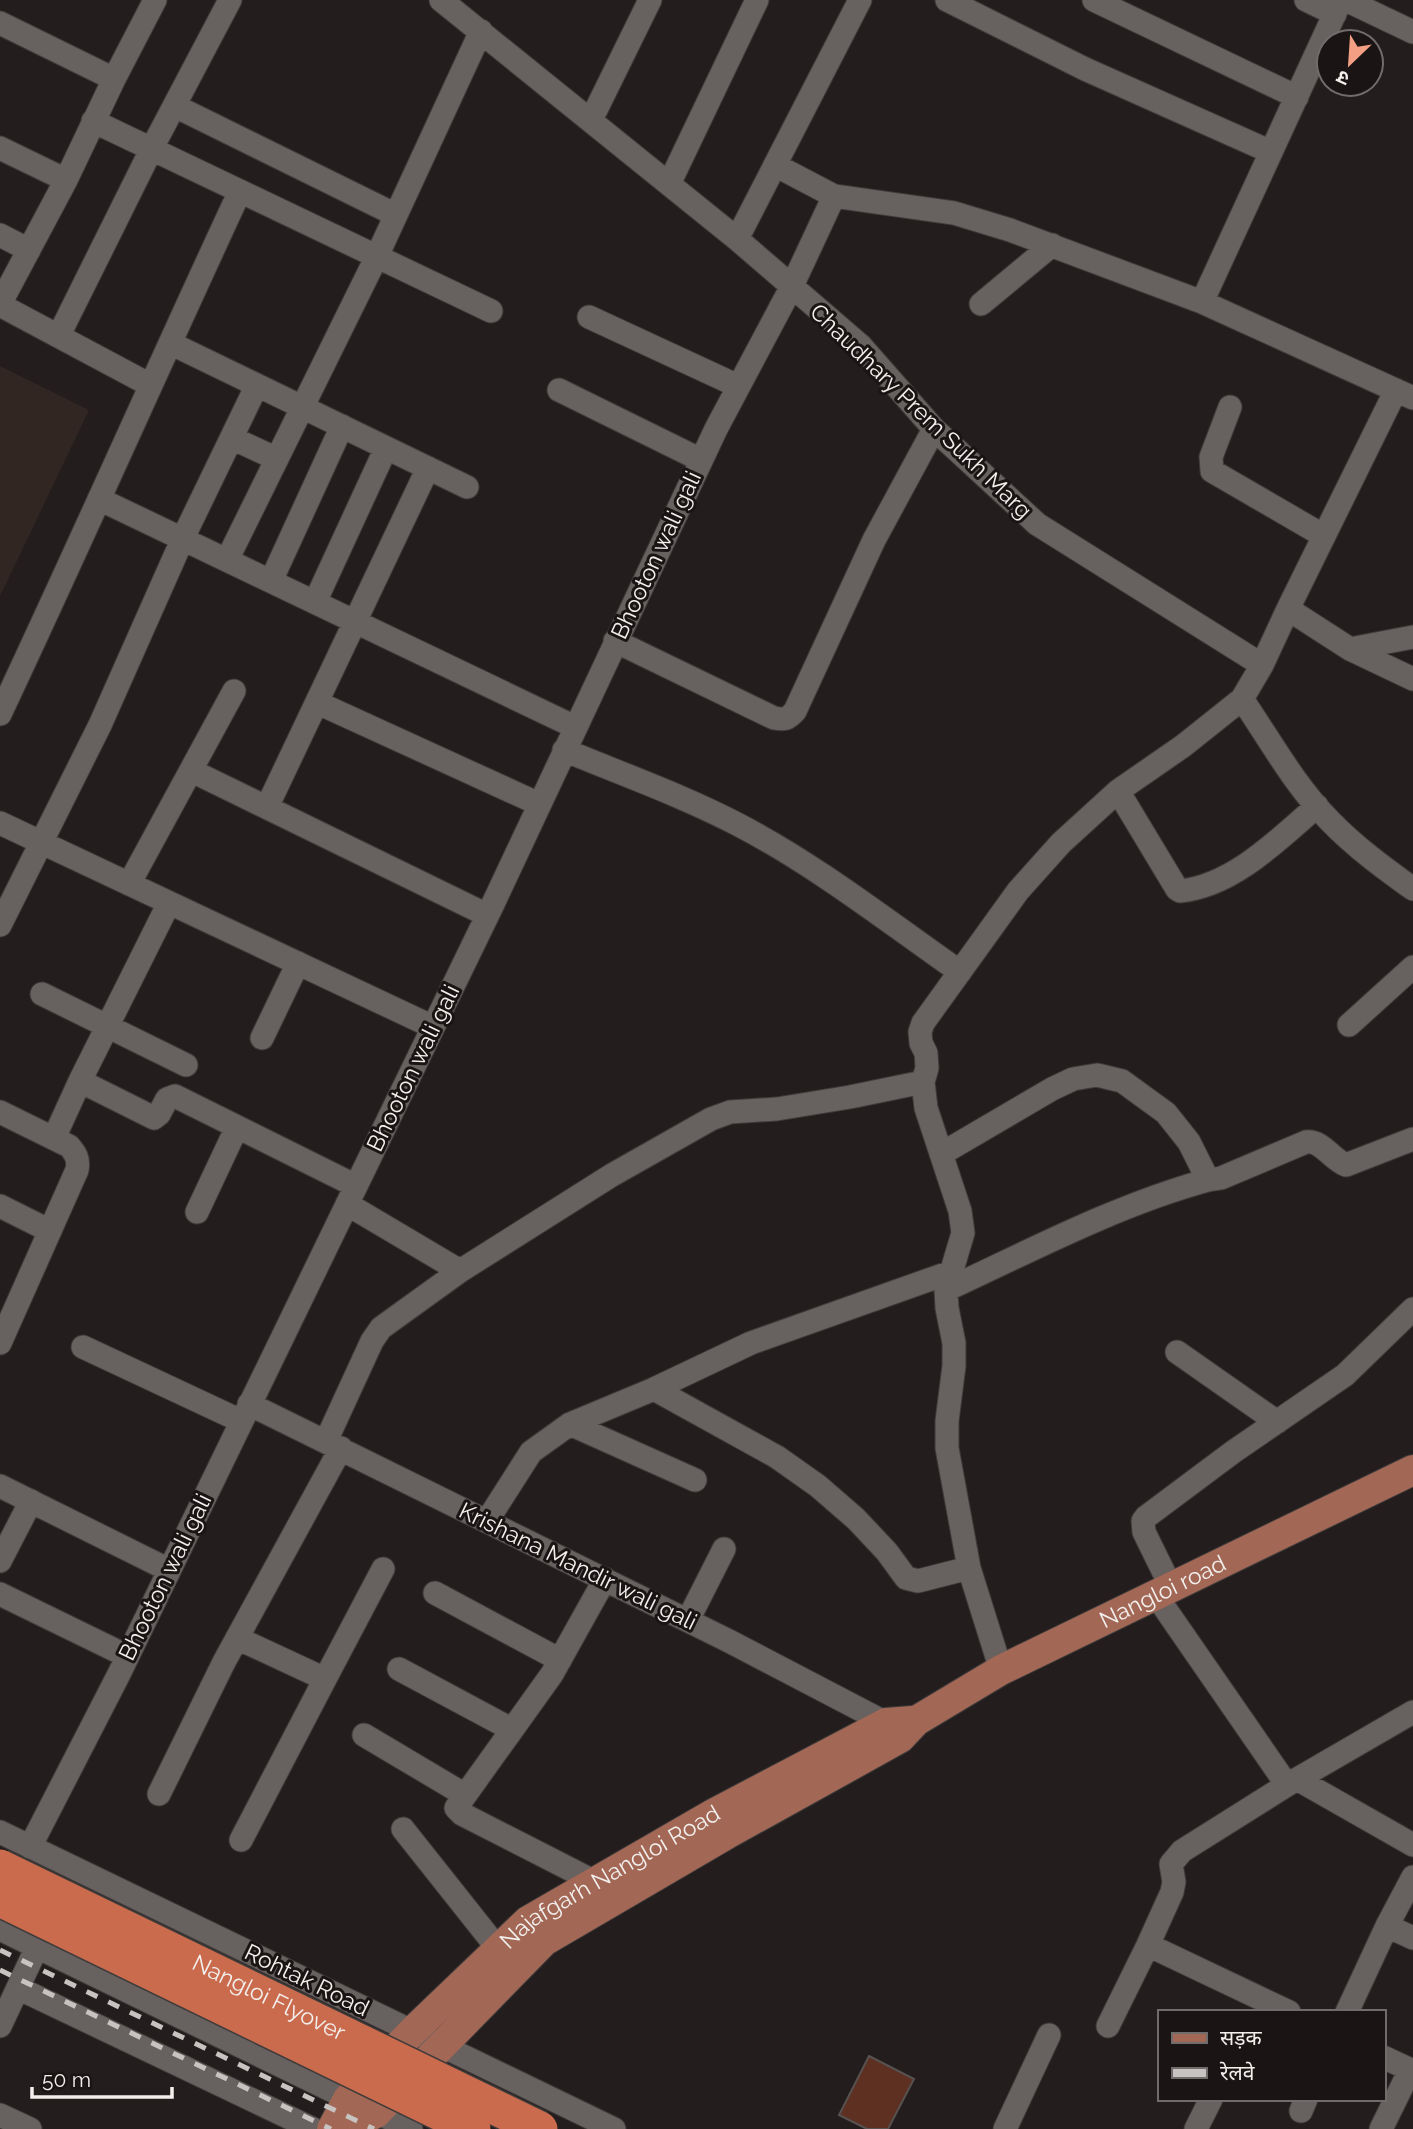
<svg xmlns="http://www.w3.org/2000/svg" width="1413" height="2129" font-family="Raleway,'Noto Sans Devanagari',sans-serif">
  <rect width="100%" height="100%" fill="#231e1d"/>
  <path fill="#312622" d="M0 366 89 410 0 596Z"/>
  <path fill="#5d3021" stroke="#575150" stroke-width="2" d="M869 2056 914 2079 888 2129H867L839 2115Z"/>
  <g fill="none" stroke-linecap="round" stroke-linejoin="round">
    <g stroke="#3f3b3a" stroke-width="25">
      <path id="minor" d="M441 0 737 239 861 346 934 429 1037 524 1262 665 1288 609 1350 649 1413 679
        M947 0 1085 69 1271 152
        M1094 0 1297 97
        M1306 0 1335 14
        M1346 0 1413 32
        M0 23 114 79
        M175 106 396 215
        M591 120 650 0
        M93 121 491 311
        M0 148 66 180
        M775 165 834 196
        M669 184 757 0
        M0 235 29 250
        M737 239 860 0
        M1202 302 1341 0
        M0 304 66 180 114 79 155 0
        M981 304 1052 245
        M0 305 150 385
        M589 317 738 386
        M59 335 152 148 230 0
        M170 343 467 487
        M559 390 701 460
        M1230 407 1211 457 1212 471 1324 536
        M232 438 277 459
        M99 499 575 727
        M227 560 377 256 481 31
        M271 581 342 426
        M315 602 386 448
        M1288 609 1396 390
        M615 641 774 718C785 720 788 719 795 711L874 540 934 429
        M1350 649 1413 637
        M1242 699C1270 740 1295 786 1330 821 1355 847 1384 868 1413 889
        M318 703 539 804
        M0 714C82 540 159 365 240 191
        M564 750C622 774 681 795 737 824 816 865 887 921 960 972
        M192 771 487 915
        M1118 791 1177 889 1180 891C1233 886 1279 839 1317 806
        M267 807 428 468
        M0 823 433 1027
        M129 884 234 691
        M0 925 100 725 183 538 257 385
        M42 994 186 1065
        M1349 1025 1413 967
        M262 1038 298 963
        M80 1081 154 1118 159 1114 167 1099 175 1096 356 1186
        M0 1112 69 1146C76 1154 79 1159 77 1170L0 1343
        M54 1138 80 1081 169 903
        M941 1154 1052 1089 1073 1079 1097 1075 1122 1081 1166 1113 1189 1142 1208 1180C1117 1205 1032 1250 946 1290
        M1208 1180 1221 1178 1306 1142C1322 1140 1331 1159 1346 1165L1413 1139
        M347 1204 460 1271
        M0 1206 50 1231
        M197 1212 237 1127
        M83 1347 241 1421
        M1177 1352 1277 1422
        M654 1389 777 1457 818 1486 856 1519 887 1552 906 1578 918 1581 969 1568
        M249 1404 729 1641 886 1723 893 1731
        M570 1424 695 1480
        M326 1441 372 1341 381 1328 460 1271 612 1175 711 1119 730 1112 777 1109 850 1097 923 1082
        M0 1486 169 1570
        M487 1521 531 1452 570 1424 654 1389 751 1343 951 1272
        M0 1561 31 1501
        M1171 1587 1144 1532 1143 1521 1146 1517 1233 1452 1345 1375 1413 1309
        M435 1593 560 1660
        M0 1594 127 1656
        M1155 1594 1287 1785
        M688 1620 724 1549
        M237 1638 325 1679 241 1840
        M399 1669 511 1729
        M1001 1670 969 1568 947 1448V1421L954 1366V1343L947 1308 946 1290 963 1233 960 1211 926 1108 923 1082 927 1068 926 1053 921 1043 920 1032 923 1023 1018 891 1061 843 1118 791 1183 746 1242 699 1262 665
        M325 1679 383 1569
        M364 1735 465 1795
        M1297 1779 1413 1845
        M159 1794 224 1662 341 1448
        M403 1829 499 1950
        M0 1832 614 2129
        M30 1847 119 1674 492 906 716 429 792 286 834 196 954 213 1010 230 1202 302 1413 398
        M1413 1877 1387 1926 1413 1938
        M595 1882 462 1814 456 1808 552 1674 605 1579
        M0 1929 411 2129
        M1148 1945 1172 1892 1174 1882 1171 1864 1182 1851 1287 1785 1413 1712
        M18 1988 313 2129
        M1347 2012 1387 1926
        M0 2026 37 1947
        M1108 2026 1148 1945 1289 2012
        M1383 2057 1413 2071
        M1301 2111 1306 2099
        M0 2115 30 2129
        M1005 2129 1049 2035
        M1196 2129 1211 2099
        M1381 2129 1410 2070"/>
    </g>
    <g stroke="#3f3b3a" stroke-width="32">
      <g id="major">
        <path id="s1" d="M332 2129 348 2099 413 2031 528 1921 713 1814 886 1723 912 1721"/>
        <path id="s2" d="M343 2129 376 2113 544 1941 727 1834 900 1738 916 1721 1001 1670 1413 1470"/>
      </g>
    </g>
    <use href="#minor" stroke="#676160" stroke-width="23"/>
    <use href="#major" stroke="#a26755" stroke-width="30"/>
    <path stroke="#c6c3c1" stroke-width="5" stroke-dasharray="12 12" stroke-linecap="butt" d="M0 1950 374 2129
      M0 1970 331 2129"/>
    <g stroke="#3f3b3a" stroke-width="38" stroke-linecap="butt">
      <g id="highway-bridge">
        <path id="s3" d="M0 1867 540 2129"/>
        <path d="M0 1899 473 2129"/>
      </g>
    </g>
    <use href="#highway-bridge" stroke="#ca6b4d" stroke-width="35"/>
  </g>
  <g text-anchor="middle" stroke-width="6" stroke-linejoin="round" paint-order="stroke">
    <g font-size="23" fill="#f2efed" stroke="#1a1514">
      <text transform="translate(921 411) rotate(44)" y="8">Chaudhary Prem Sukh Marg</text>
      <text transform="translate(656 555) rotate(-65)" y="8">Bhooton wali gali</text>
      <text transform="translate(413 1068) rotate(-64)" y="8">Bhooton wali gali</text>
      <text transform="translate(578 1566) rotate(26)" y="8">Krishana Mandir wali gali</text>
      <text transform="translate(165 1577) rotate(-64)" y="8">Bhooton wali gali</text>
      <text dy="8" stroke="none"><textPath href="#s2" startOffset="989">Nangloi road</textPath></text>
      <text dy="8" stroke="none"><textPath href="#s1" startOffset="380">Najafgarh Nangloi Road</textPath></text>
      <text transform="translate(307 1980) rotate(26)" y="8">Rohtak Road</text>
      <text dy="8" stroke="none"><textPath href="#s3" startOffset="299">Nangloi Flyover</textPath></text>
    </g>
  </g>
  <rect x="1158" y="2010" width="228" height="91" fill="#1a1514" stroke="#706c6b" stroke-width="2"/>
  <rect x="1172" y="2033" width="35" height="10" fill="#a26755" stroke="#706c6b" stroke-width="2"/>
  <text x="1220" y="2045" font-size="21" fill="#f2efed">सड़क</text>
  <rect x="1172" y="2068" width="35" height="10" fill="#c6c3c1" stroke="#706c6b" stroke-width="2"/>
  <text x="1220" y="2080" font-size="21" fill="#f2efed">रेलवे</text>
  <g transform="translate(1350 63) rotate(205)"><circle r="33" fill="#1a1514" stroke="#706c6b" stroke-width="2"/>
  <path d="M0-5L12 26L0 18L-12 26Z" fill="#f39f84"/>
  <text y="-10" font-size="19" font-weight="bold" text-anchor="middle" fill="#f2efed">उ</text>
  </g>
  <path d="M32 2087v10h140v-10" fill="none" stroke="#f2efed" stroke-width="3.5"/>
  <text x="42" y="2087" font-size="21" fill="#f2efed" stroke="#1a1514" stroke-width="5" paint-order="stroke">50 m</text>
</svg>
